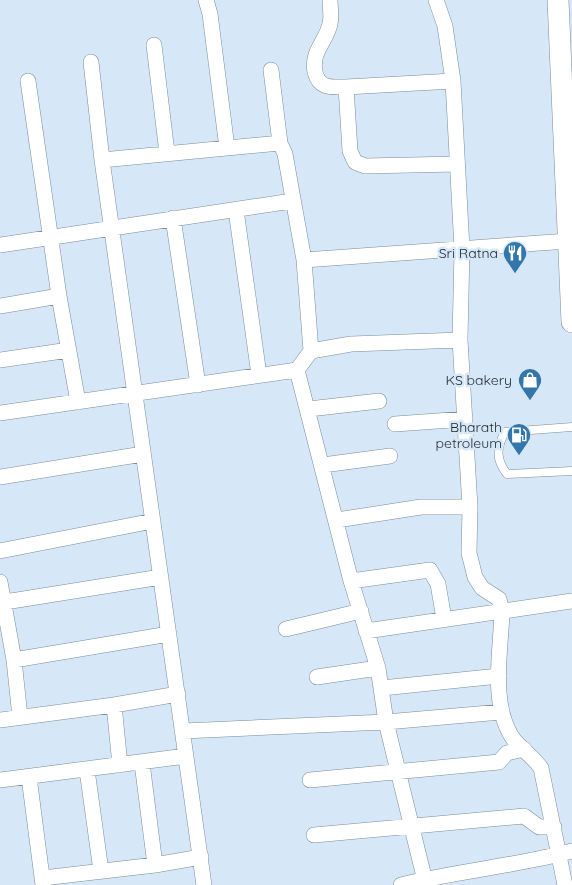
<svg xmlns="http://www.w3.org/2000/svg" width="572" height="885" font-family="Quicksand,sans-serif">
  <rect width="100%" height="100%" fill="#d6e7f7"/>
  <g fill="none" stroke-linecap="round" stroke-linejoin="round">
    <g stroke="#7c8c9a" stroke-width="9">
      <path id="lane" d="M572 427 505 432C496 448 496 460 507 474L572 471"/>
    </g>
    <g stroke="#7c8c9a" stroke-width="16">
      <path id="street" d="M206 0 210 14 227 148
        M330 0C330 8 332 16 330 24 326 42 311 51 315 72 319 89 331 87 346 87L350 151 355 162 365 166 457 164
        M154 45 167 153
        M91 62 102 160 204 885
        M271 70 280 143
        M28 81 59 296 78 402
        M453 81 462 249 460 340 470 507 469 553 475 577 482 588 499 599 502 611C501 651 490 702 512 737 519 748 533 756 541 768L565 885
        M346 87 453 81 445 26 436 0
        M102 160 280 143 285 154 304 260 311 351
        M236 210 259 375
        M173 218 198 385
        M0 245 292 201
        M304 260 568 241
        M0 306 59 296
        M0 360 69 350
        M297 370 311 351 351 344 460 340
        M309 409 379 401
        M0 413 297 370 351 581 378 668 386 722 426 885
        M395 424 465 419
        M323 465 390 456
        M0 477 143 454
        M337 520 421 507H470
        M0 551 153 521
        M351 581 430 570 438 584 444 619
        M0 582 14 660 20 717
        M5 602 161 577
        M286 629 361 611
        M366 631 572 601
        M14 660 169 634
        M317 677 378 668
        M382 688 499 676
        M114 705 120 765
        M0 720 114 705 178 694
        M183 731 386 722 501 712
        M142 763 155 865
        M87 770 101 871
        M29 777 43 885
        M0 780 186 756
        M310 780 499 762 507 753 524 749
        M314 835 524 816 539 827H554
        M43 878 155 865 201 857
        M401 885C457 871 516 866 572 851"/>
    </g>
    <g stroke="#7c8c9a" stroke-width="22">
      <path id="secondary" d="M558 0 572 322"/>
    </g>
    <use href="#lane" stroke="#fff" stroke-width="8"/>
    <use href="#street" stroke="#fff" stroke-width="15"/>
    <use href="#secondary" stroke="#fff" stroke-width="21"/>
  </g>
  <defs>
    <g id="restaurant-pin" transform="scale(1.25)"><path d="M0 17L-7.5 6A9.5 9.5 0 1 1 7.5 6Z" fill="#3276ab" stroke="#d6e7f7"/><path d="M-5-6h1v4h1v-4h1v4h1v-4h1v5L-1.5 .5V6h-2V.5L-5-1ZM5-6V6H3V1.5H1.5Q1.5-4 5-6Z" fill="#fff"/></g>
    <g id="shop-pin" transform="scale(1.25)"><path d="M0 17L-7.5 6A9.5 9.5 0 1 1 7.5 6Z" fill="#3276ab" stroke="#d6e7f7"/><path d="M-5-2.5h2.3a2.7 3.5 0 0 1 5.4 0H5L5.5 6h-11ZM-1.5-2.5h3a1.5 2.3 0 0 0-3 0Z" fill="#fff"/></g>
    <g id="fuel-pin" transform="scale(1.25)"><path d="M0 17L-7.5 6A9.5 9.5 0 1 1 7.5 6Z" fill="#3276ab" stroke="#d6e7f7"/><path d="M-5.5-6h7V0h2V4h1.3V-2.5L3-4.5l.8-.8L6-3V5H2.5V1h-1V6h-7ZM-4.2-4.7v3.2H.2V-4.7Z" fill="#fff"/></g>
  </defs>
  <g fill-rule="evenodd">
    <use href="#restaurant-pin" x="515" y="253"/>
    <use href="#shop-pin" x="530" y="380"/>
    <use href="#fuel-pin" x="519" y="435"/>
  </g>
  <g text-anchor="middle" stroke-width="5" stroke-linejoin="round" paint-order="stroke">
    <g font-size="14" fill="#242b31" stroke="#d6e7f7" text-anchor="end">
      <text x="498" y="258">Sri Ratna</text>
      <text x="512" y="385">KS bakery</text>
      <text x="502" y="432">Bharath<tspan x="502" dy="16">petroleum</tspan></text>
    </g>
  </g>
</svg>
